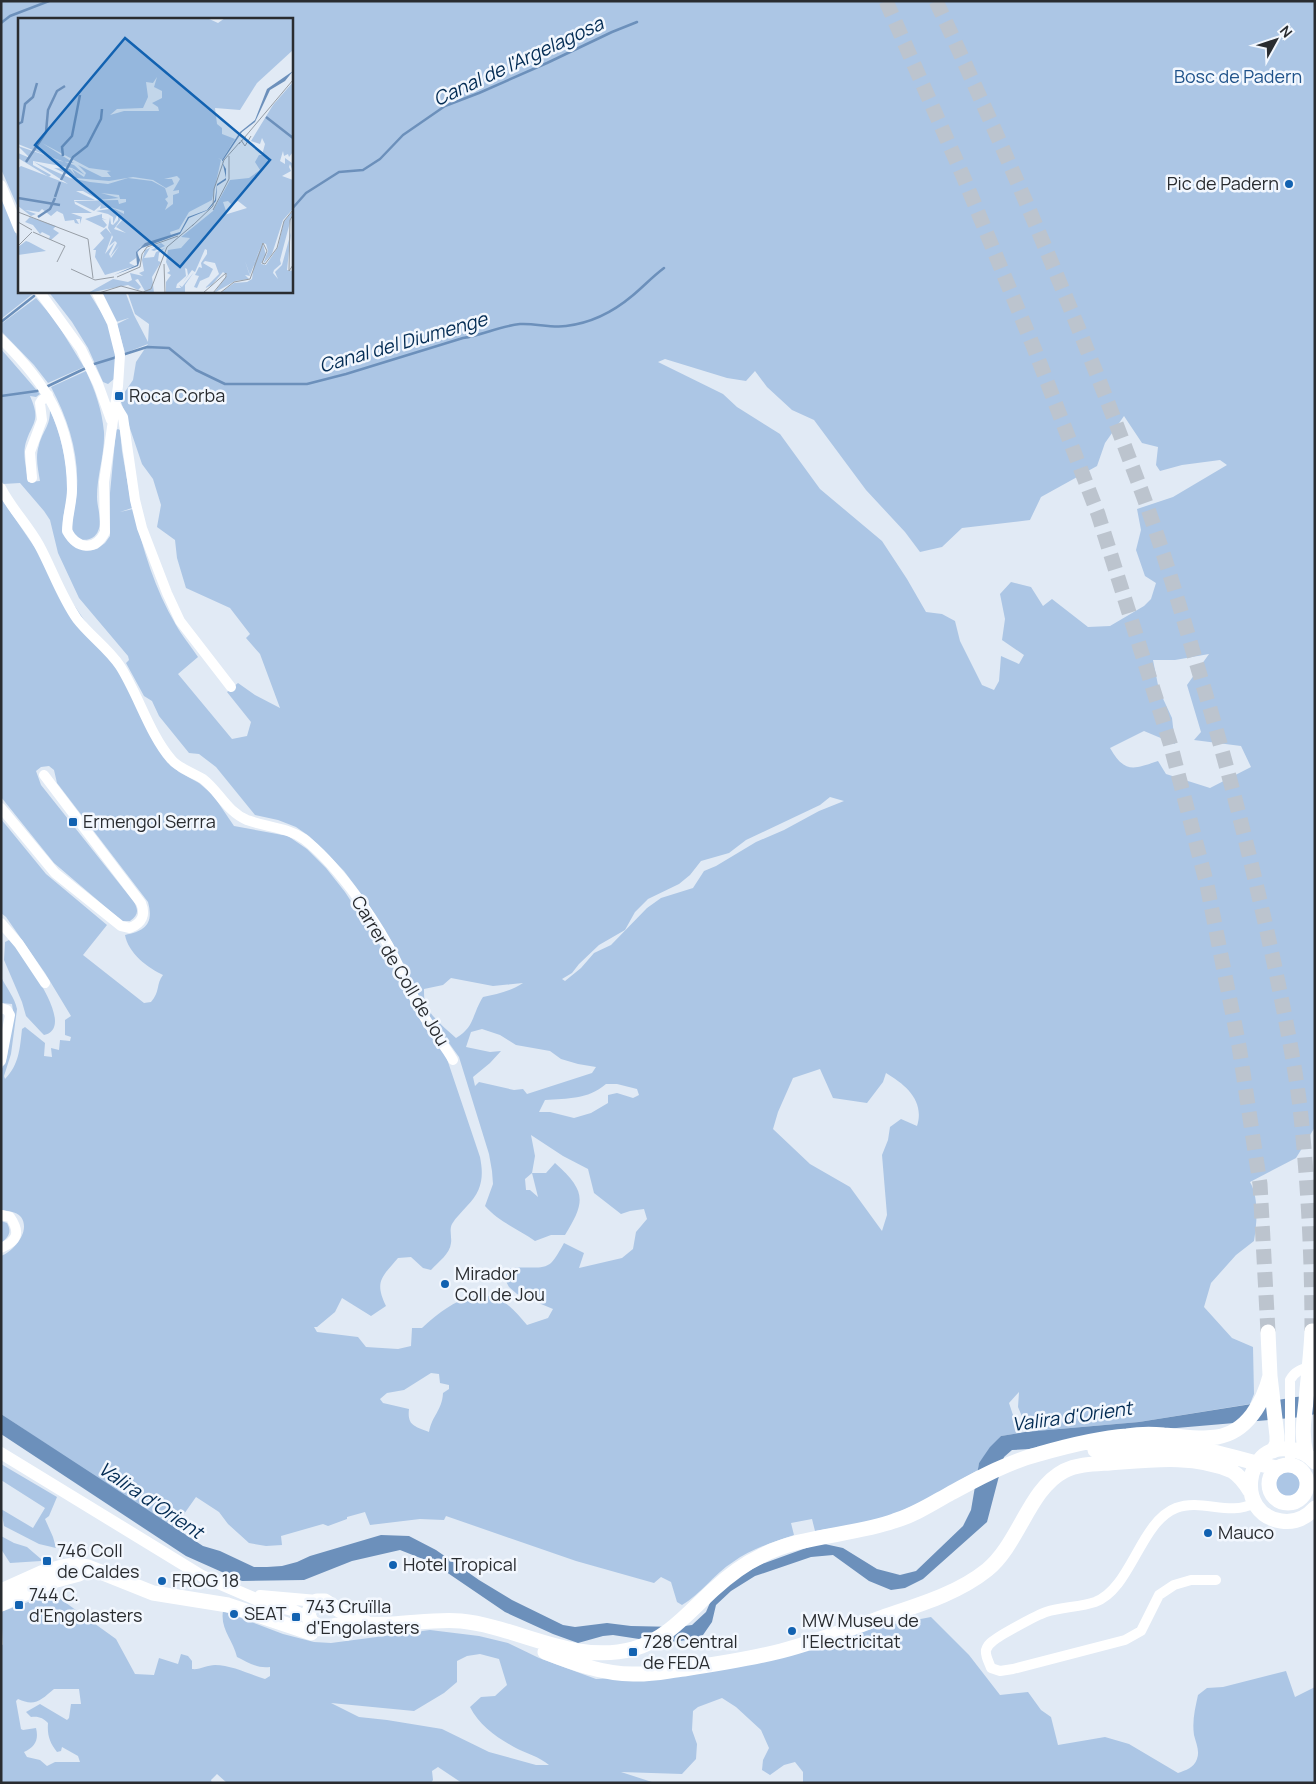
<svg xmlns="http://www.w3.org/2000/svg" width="1316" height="1784" font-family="Manrope,sans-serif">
  <rect width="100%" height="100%" fill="#e1eaf5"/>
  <path fill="#acc6e5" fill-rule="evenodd" d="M1 1H1315V1127L1296 1158 1250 1182C1259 1197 1257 1224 1254 1241L1236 1255 1211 1283 1204 1307 1232 1338 1253 1347 1254 1394 1250 1404 1139 1422 1025 1432 1023 1419 1018 1407 1019 1392 1009 1403 1019 1433 1001 1436 979 1463 978 1470C950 1486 922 1504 891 1515 867 1524 840 1527 815 1531L812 1519 791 1523 794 1535C773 1542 751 1549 733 1562 714 1574 701 1594 682 1605L677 1602 671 1582 661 1577 654 1583 576 1561 446 1516 444 1520 420 1519 370 1525 365 1512 347 1517V1519L328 1526 323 1524 281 1536 282 1545 266 1546 249 1543 228 1524 219 1512 196 1497 184 1514H180L173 1526 127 1498 1 1414V1256C14 1251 31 1231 21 1217 16 1211 7 1211 1 1210V1071L7 1057 13 1011 12 1004 1 1003V977C6 987 15 998 17 1009L11 1054 4 1076 5 1079C19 1065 20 1048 22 1029L25 1027 45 1043 44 1056 52 1057 51 1048 59 1050 60 1040 70 1041 71 1037 65 1035V1020L71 1016 45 973 6 917 1 913V819L46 874 107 925 83 955 144 1003 151 1002C160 992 156 984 163 975 148 968 128 953 125 935 145 931 154 924 148 902L57 783 54 770 49 766 41 767 36 771 41 785 134 902C139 911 138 915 130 921H122L54 863 1 797V498L119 671 167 761 179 772 199 783 213 795 234 826 288 836 307 849 326 868 345 892 387 956 427 1030 446 1056 480 1157C484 1177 482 1191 467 1206 462 1212 456 1217 452 1224 449 1230 452 1237 451 1243 450 1254 438 1262 431 1270L423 1268 411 1257 398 1258C382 1277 374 1281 386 1306L371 1316 342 1298 335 1312 317 1327H314L317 1332 358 1337 366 1347 398 1349 411 1346 412 1328H422C440 1311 471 1286 498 1299 510 1304 519 1316 527 1325L548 1318 553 1309 517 1294 509 1287 501 1272C515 1262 540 1273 551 1263 556 1258 560 1250 564 1243L584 1253 579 1268 622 1258 633 1249 636 1232 647 1219 644 1209 630 1211 621 1214 594 1193 588 1169 563 1156 531 1135 535 1156 532 1173H546L555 1163C586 1191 586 1201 565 1235H551L535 1241C518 1229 499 1222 485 1206L493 1184 492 1171 489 1154 459 1057 423 1007 393 944 365 899 344 871 309 836 296 827 278 820 255 815 216 767 199 754 189 753 159 716 152 701 144 696 126 663 129 660 128 656 79 598 58 553 50 520 44 511 20 483 3 484 1 479V349L40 394 36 397 30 396C42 423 31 422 25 446 23 457 27 471 28 482L40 481C38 469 35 457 39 445 43 430 50 427 50 410 61 435 67 462 68 489 68 505 59 519 65 535 71 548 84 551 97 549L105 543 110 536V493L116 430 118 429 120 430 122 451 132 508 120 512 133 509C143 549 155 590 176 625 182 636 191 646 198 657L178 674 232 739 247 736 251 722 227 692 238 683 255 695 280 708 260 654 246 638 250 634 230 608 186 588 177 558 175 540 157 527 161 505 153 479 142 464 120 399 133 380 136 362 148 344 125 353 117 324 129 318 116 322 99 291H125L134 315 148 342 149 324 135 314 127 291H291V19H19V210L1 169ZM665 359 727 378 746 381 755 371 767 387 792 410 814 420 866 490 905 532 920 552 942 547 962 528 1030 520 1041 497 1097 466 1105 443 1124 416 1142 443 1158 447 1156 465 1160 471 1182 465 1220 460 1227 465 1173 497 1137 509 1141 530 1136 550 1145 576 1156 583 1151 599 1144 606 1110 626 1088 627 1052 599 1043 606 1031 587 1011 582 1000 594 1005 619 1002 640 1024 655 1019 664 1001 656 999 681 994 690 982 685 960 641 955 621 942 614 926 612 907 579 882 541 820 489 780 434 737 407 723 394 658 362ZM1209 654 1187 685 1201 732 1194 740 1241 746 1251 767 1210 788 1166 774 1158 761C1134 769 1125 774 1110 748L1144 731 1175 744 1172 718 1159 690 1153 660H1175ZM830 797 844 801 819 811 784 830 756 842 716 866 704 871 693 888 661 898 647 908 611 945 594 953 581 968 565 981 562 979 572 973 579 964 599 945 625 930 635 912 648 899 679 884 690 875 701 861 729 853 746 840 820 805ZM451 978 493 986 523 983C511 991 497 994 483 997 472 1014 475 1027 456 1038 446 1029 432 1018 426 1005 424 1001 424 994 424 989L443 985ZM482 1029 500 1035 516 1045 550 1051 561 1059 578 1064 596 1067 592 1073 527 1094 523 1089 514 1090 479 1082 475 1086 473 1077 490 1063 501 1051 490 1052 466 1047 471 1032ZM820 1069 833 1098 867 1103 883 1082 886 1073C906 1085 925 1101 917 1126L901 1119 890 1127 888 1140 882 1155 887 1215 882 1231 850 1187 810 1164 773 1129 778 1112 793 1078ZM606 1084H617L637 1089 639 1095 633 1098 617 1093 608 1095V1103L591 1113 574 1118 550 1112H539L545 1100C568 1098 587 1100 606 1084ZM532 1173 538 1197 530 1190H526L525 1179ZM431 1373 439 1374 440 1383 449 1385V1389L443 1393C442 1411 432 1415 429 1432 415 1426 407 1426 409 1409L383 1403 380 1399 387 1393 404 1390Z
    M1 198 14 224 19 245V291H33L34 293 1 319Z
    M48 291H88L109 325 116 354 114 379 108 384 103 382 88 348 72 322Z
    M36 298 55 320 84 367 48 383 34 365 1 331V324Z
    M86 371C95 390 102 410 104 432 105 454 97 475 97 497 97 508 103 521 98 531 95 540 80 544 74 534 69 526 77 500 77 489 79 453 68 419 51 387Z
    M11 939C20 954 79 1027 44 1035L42 1033 26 1016 22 1002 4 960 5 942Z
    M1 1221 7 1223C12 1232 9 1237 1 1243Z
    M1 1464 57 1497 49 1516 45 1519 53 1537 56 1548 39 1544 4 1526 1 1509 33 1528 45 1508 1 1480Z
    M1276 1484a12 12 0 1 1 24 0a12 12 0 1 1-24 0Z
    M1 1536 14 1543 27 1547 41 1559V1561L10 1563 1 1549Z
    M47 1595H55L116 1639 135 1674 154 1675 159 1658 178 1664 181 1654 188 1656 192 1661V1669C200 1670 207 1665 215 1665 231 1665 249 1674 265 1679L270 1676V1667C258 1669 247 1662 237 1657 233 1640 220 1629 223 1611L283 1634 314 1642 331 1643 430 1630 479 1636 508 1643 539 1658 596 1679 668 1675 858 1631 931 1617 969 1655 1000 1695 1028 1692 1041 1710 1051 1717 1058 1745 1105 1737 1129 1744 1178 1773C1186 1770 1194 1768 1197 1759 1200 1751 1196 1743 1194 1735 1192 1721 1195 1709 1198 1695L1207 1688 1223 1687 1286 1671 1295 1697 1315 1687V1783H803V1772L795 1762 784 1765 770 1775 762 1770 763 1760 769 1748 761 1730 736 1707 722 1698 698 1707 693 1711 692 1730 697 1744 696 1759 682 1774 621 1772 655 1783H462L438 1767 432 1771 433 1780 431 1783H227L217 1774 211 1780 212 1783H1V1644L3 1645 1 1612ZM480 1654 499 1659 507 1685 495 1696 481 1697 470 1707C479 1725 496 1737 514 1747 525 1753 540 1757 549 1765H536L489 1752 442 1729 387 1720 359 1717 331 1703 414 1711 444 1693 457 1682V1661L467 1656ZM54 1689H79L81 1704H71L69 1718 67 1720 40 1704 26 1712 31 1717C39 1716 43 1718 48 1723 47 1736 50 1743 57 1752L61 1751 62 1747 78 1756 80 1762H55L47 1766 40 1760 27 1757 24 1752C35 1747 39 1740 36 1728L23 1730 21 1729 16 1701 18 1699C35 1707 41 1700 54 1689Z"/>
  <path fill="#6c90bb" d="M1315 1395V1414L1303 1417 1130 1432 1029 1449 1012 1450 1004 1457 987 1522 923 1579 905 1588 891 1590 869 1581 833 1555 811 1557 755 1576 731 1591 716 1605 712 1622 703 1635 694 1639 665 1643 613 1635 603 1636 578 1643 553 1634 505 1612 433 1563 400 1550 352 1561 304 1580 242 1581 186 1556 1 1434V1414L203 1546 220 1551 254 1567H267L282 1566 297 1562 310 1556 381 1535 409 1536 436 1550 479 1580 512 1600 563 1625 575 1627 607 1623 631 1626 677 1627 692 1625 706 1612 712 1598 731 1581 759 1565 820 1543 843 1548 877 1569 900 1575 916 1571 963 1526 971 1510 979 1463 990 1447 1001 1436 1025 1432 1139 1422 1296 1397Z"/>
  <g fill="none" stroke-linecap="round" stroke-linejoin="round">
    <path stroke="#6c90bb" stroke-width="2.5" d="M1 23 10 16 49 1
      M291 210 306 193 339 172 363 170 380 159 403 135 445 106 479 93 547 63 612 32 637 22
      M1 322 34 296
      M122 355 147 347 169 348 196 370 225 384H307L346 374 463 338C483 335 500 326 520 324 535 323 550 328 566 326 591 323 613 312 632 296 643 287 652 277 664 268
      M91 365 117 357
      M46 387 86 368
      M1 396 37 391 41 389"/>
    <path stroke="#bcc4ce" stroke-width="15" stroke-dasharray="15 8" stroke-linecap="butt" d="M886 1 963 176 1034 348 1098 514 1170 743 1207 885 1239 1046 1260 1184 1268 1332
      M936 1C1012 164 1082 330 1144 498 1169 566 1188 636 1209 705 1234 790 1255 876 1274 963 1284 1011 1294 1059 1300 1107 1308 1182 1312 1256 1312 1331"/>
    <path stroke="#fff" stroke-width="10" d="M1 185 19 229
      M39 291 81 349 98 384 111 420
      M1 339C47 384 71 423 72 489 72 503 67 517 67 531 77 549 95 552 105 532L104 482 118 386 120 355 112 323 96 291
      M115 404 123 417 135 500 142 528 167 593 180 621 231 687
      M32 478 30 452 42 420 40 403 42 400 48 395
      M1 488C11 508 28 525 39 545 52 569 61 596 77 619 90 636 108 648 120 666 138 694 150 735 171 759 179 769 192 772 203 779 219 791 227 812 247 820 266 827 286 827 304 839 334 862 370 912 388 945 400 967 410 991 422 1013 431 1030 444 1044 453 1060
      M1 808 55 873 121 926 130 928C142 923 146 915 141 903L44 775
      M1 923 19 944 45 983
      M1 1008 7 1010 10 1015 1 1061
      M1 1215 10 1217C21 1233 17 1241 1 1248
      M1290 1465V1380C1295 1370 1303 1369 1314 1366
      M1216 1580H1191L1174 1585 1159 1595 1141 1631 1125 1640 1013 1669 1000 1671 991 1668C989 1662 985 1656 986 1650 987 1647 990 1643 993 1641 1000 1635 1037 1615 1046 1612 1062 1607 1080 1607 1095 1602 1131 1589 1140 1522 1176 1508 1202 1498 1230 1517 1254 1503"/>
    <path stroke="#fff" stroke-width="12" d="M1 1453 202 1576 265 1603 292 1610 309 1618
      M260 1596 317 1601"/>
    <path stroke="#fff" stroke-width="15" d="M1268 1332 1270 1376 1277 1436V1443L1273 1451
      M1095 1450C1133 1446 1172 1444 1210 1451 1232 1456 1254 1463 1276 1468
      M1306 1454C1301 1432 1304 1422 1306 1401 1308 1377 1311 1354 1312 1331
      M1315 1462C1308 1454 1299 1450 1288 1449 1244 1444 1235 1514 1281 1521 1294 1523 1306 1518 1315 1508
      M1269 1484a19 19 0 1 1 38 0a19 19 0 1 1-38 0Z
      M1 1591 41 1573 62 1567 74 1565 88 1567 153 1593 228 1605 311 1633
      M1 1604 53 1581 79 1574
      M320 1627 311 1622 308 1614 312 1604 317 1601H325L339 1610 365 1622
      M303 1630C315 1631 327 1626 339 1625 357 1623 375 1625 392 1624 415 1623 438 1619 461 1621 519 1627 573 1665 633 1649 666 1640 689 1612 713 1590 727 1577 744 1564 761 1556 801 1535 851 1536 894 1521 915 1515 933 1503 951 1493 979 1478 1008 1462 1039 1454 1067 1446 1098 1438 1127 1436 1139 1434 1152 1434 1164 1435 1181 1436 1200 1440 1217 1437 1247 1432 1263 1403 1270 1376
      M545 1652C573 1663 603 1674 633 1674 650 1675 667 1671 684 1669 717 1664 749 1659 781 1651 816 1642 849 1629 883 1617 918 1605 957 1594 987 1570 1019 1544 1029 1489 1064 1471 1078 1464 1095 1464 1110 1463 1149 1460 1195 1454 1232 1471 1240 1476 1245 1483 1250 1491"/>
  </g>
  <g fill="#1262b1" stroke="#f2f7fe" stroke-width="2">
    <circle cx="1289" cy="184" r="5"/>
    <rect x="114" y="391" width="10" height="10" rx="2.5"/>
    <rect x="68" y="817" width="10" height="10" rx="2.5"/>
    <circle cx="445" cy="1284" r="5"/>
    <circle cx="1208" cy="1533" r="5"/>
    <rect x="42" y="1556" width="10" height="10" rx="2.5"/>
    <circle cx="393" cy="1565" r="5"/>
    <circle cx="162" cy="1581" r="5"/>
    <rect x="14" y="1600" width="10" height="10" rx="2.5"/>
    <circle cx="234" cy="1614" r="5"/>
    <rect x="291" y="1612" width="10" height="10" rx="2.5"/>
    <circle cx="792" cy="1631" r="5"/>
    <rect x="628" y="1647" width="10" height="10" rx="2.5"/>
  </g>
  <g text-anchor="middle" stroke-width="5" stroke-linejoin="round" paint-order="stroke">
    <g font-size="18" fill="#1f528a" stroke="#f2f7fe">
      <text x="1238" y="83">Bosc de Padern</text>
    </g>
    <g font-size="18" fill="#292c30" stroke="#f2f7fe" text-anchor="start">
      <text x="1279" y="190" text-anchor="end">Pic de Padern</text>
      <text x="129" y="402">Roca Corba</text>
      <text x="83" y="828">Ermengol Serrra</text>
      <text x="455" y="1280">Mirador<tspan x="455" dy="21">Coll de Jou</tspan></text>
      <text x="1218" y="1539">Mauco</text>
      <text x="57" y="1557">746 Coll<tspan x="57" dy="21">de Caldes</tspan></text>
      <text x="403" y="1571">Hotel Tropical</text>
      <text x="172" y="1587">FROG 18</text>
      <text x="29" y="1601">744 C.<tspan x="29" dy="21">d'Engolasters</tspan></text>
      <text x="306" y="1613">743 Cruïlla<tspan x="306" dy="21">d'Engolasters</tspan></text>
      <text x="244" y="1620">SEAT</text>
      <text x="802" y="1627">MW Museu de<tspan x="802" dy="21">l'Electricitat</tspan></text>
      <text x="643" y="1648">728 Central<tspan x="643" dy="21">de FEDA</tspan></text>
    </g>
    <g font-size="18" fill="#292c30" stroke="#f2f7fe">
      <text transform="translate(400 971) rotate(59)" y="6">Carrer de Coll de Jou</text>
    </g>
    <g font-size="19" font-style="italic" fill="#022b53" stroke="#f2f7fe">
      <text transform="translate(518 61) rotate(-25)" y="7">Canal de l'Argelagosa</text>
      <text transform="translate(403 342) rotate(-16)" y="7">Canal del Diumenge</text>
      <text transform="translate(1072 1416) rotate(-8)" y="7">Valira d'Orient</text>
      <text transform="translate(151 1500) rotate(34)" y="7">Valira d'Orient</text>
    </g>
  </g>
  <g transform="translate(18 18)">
    <rect width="275" height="275" fill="#e1eaf5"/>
    <path d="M0 0H189L200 5 207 0H275V32L239 65 222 92 197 90 199 106 204 110V116L217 121 204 142 200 140 203 142 194 182 171 194 161 211 152 214 153 217 122 229 118 240 111 245 117 248 87 257 77 239 78 232H75L86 220 82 215 88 210 94 217 87 236 97 224 91 236 93 240 101 228 92 239 99 225 97 223 91 228 95 219 90 210 92 199 93 206 95 207 100 202V196L103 201 96 211 108 215 98 209 105 201 100 195 95 206V199L90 196 78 193 91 191 98 194 95 190 106 196V193L92 189 82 191 83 187 76 193 56 183 100 182 101 186 108 184V181H102L101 177 83 175 101 180 81 182 65 173H58L77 182H56L57 186 74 195H53L64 199 62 206H65H62V201H58L61 206 57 205 58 208 56 202 47 203 45 196 39 193 33 198 24 191 21 194 7 192 18 196 13 198 0 188V150L3 148 50 166 16 144 52 160 72 164 90 166 110 160 134 163 147 170 150 179 147 181 150 185 147 192 155 186V177L161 175V172L155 173 162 161 159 158 146 161H154L156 166 148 170 135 162 115 159 91 163 57 160 36 150 52 151 58 158 54 151 66 159 68 155 60 147 84 159H93L89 154 93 153 71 150 24 125 56 145 42 143 0 126ZM139 59 136 69 144 73V80L134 85 140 89 141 93H106L92 97 99 91 125 90 130 79 128 64 135 65ZM275 64V134L271 139 270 136 266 138 265 133 262 143 267 146V140L274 145V151L272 146 271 149 273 153 264 158 275 162V191L265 202 254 236 245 246 250 233 248 226 245 225 236 244 245 226 248 237 243 246 248 247 260 229 266 203 275 193 262 242 263 246 256 252 255 255 260 261 257 254 264 247 273 214 269 252 275 253V275H202L216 265 229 264 234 261 236 247 232 257 227 243 232 258 227 257 231 261 217 263 196 275 209 257 205 254 194 267 187 270 201 256 197 245 187 243 185 245 195 251 191 259 182 263 179 270 176 269 181 258 177 257 181 249 184 250 183 245 189 236V232L187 231 177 254 174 252 164 266 170 257 169 251 167 250 168 258 159 266 158 270H163L161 267 164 269 176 254 167 267V275H148V264L153 257 149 255 152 253 148 244 150 232 163 230 172 220 163 219 195 193 212 162 231 160 242 152 237 144 241 137H244L247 126 244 120 242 126 233 123 255 87ZM210 183 213 186 220 183 229 190 206 197 208 193 205 184ZM0 128 56 147 67 157 54 150 15 143V147L33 157 31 159 0 140V135L12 140ZM84 196V200L86 201 89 202 84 201 89 207 86 210 67 201ZM12 199 38 208 35 211 41 215 33 222 31 221 32 218 24 214 22 216 15 207 7 204ZM8 223 11 224 28 233 0 237V229ZM143 225 147 228 136 233 133 232 143 227 132 230 126 240 136 239 138 234 147 230 141 235 140 243 143 244 134 259 136 275H128L120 261 117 262 123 269 120 272 110 267 70 275 95 261 110 264 114 262 112 255 125 258 121 255 126 253 124 242 127 232Z" fill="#acc6e5" fill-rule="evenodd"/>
    <path d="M275 53 267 63 252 72 237 104 224 114 204 144 208 151V162L199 168 198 183 190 192 171 200 162 216 124 230 119 234 122 242 120 248 96 257 119 247 118 234 127 225 162 214 170 199 189 192 197 182 199 166 208 160 204 142 222 114 237 102 249 71Z" fill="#6c90bb"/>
    <path fill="none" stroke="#6c90bb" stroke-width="2.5" d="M248 99 275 120M0 106 4 104 7 86 15 79 19 65M45 138 44 129 54 118 62 77M8 144 28 114 30 92 39 73 47 68M43 162 55 139 69 128 83 101 84 91M37 179 42 164M0 180 42 187M20 199 32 191 37 180"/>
    <path fill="none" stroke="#979ea6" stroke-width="1" d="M215 111 228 120M223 122 227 128 233 118M221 126 275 62M195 192 211 161V138M0 194 70 221 75 260M275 197 272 202 271 253 275 247M0 204 14 212M174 208 195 188 196 171 206 142 222 124M15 214 47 228 39 244M0 228 14 214M146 246 147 275M53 251 77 262 96 259M99 259 122 249 124 236 129 229 160 218M81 275 103 268 125 274 133 271 149 229 176 206M185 275 208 255V259L195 275M202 275 216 264 232 261 245 225 249 233 244 245 247 246 259 230 266 203 275 192"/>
    <path fill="#1262b1" fill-opacity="0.15" stroke="#1262b1" stroke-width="2.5" d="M107 20 252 142 162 249 17 127Z"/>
    <rect width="275" height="275" fill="none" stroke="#292c30" stroke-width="2.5"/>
  </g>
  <rect width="1316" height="1784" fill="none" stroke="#292c30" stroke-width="5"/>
  <g transform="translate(1276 40) rotate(50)" stroke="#f2f7fe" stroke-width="4" paint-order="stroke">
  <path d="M0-4L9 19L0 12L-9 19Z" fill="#292c30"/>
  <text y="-8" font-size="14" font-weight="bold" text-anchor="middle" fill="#292c30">N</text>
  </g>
</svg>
